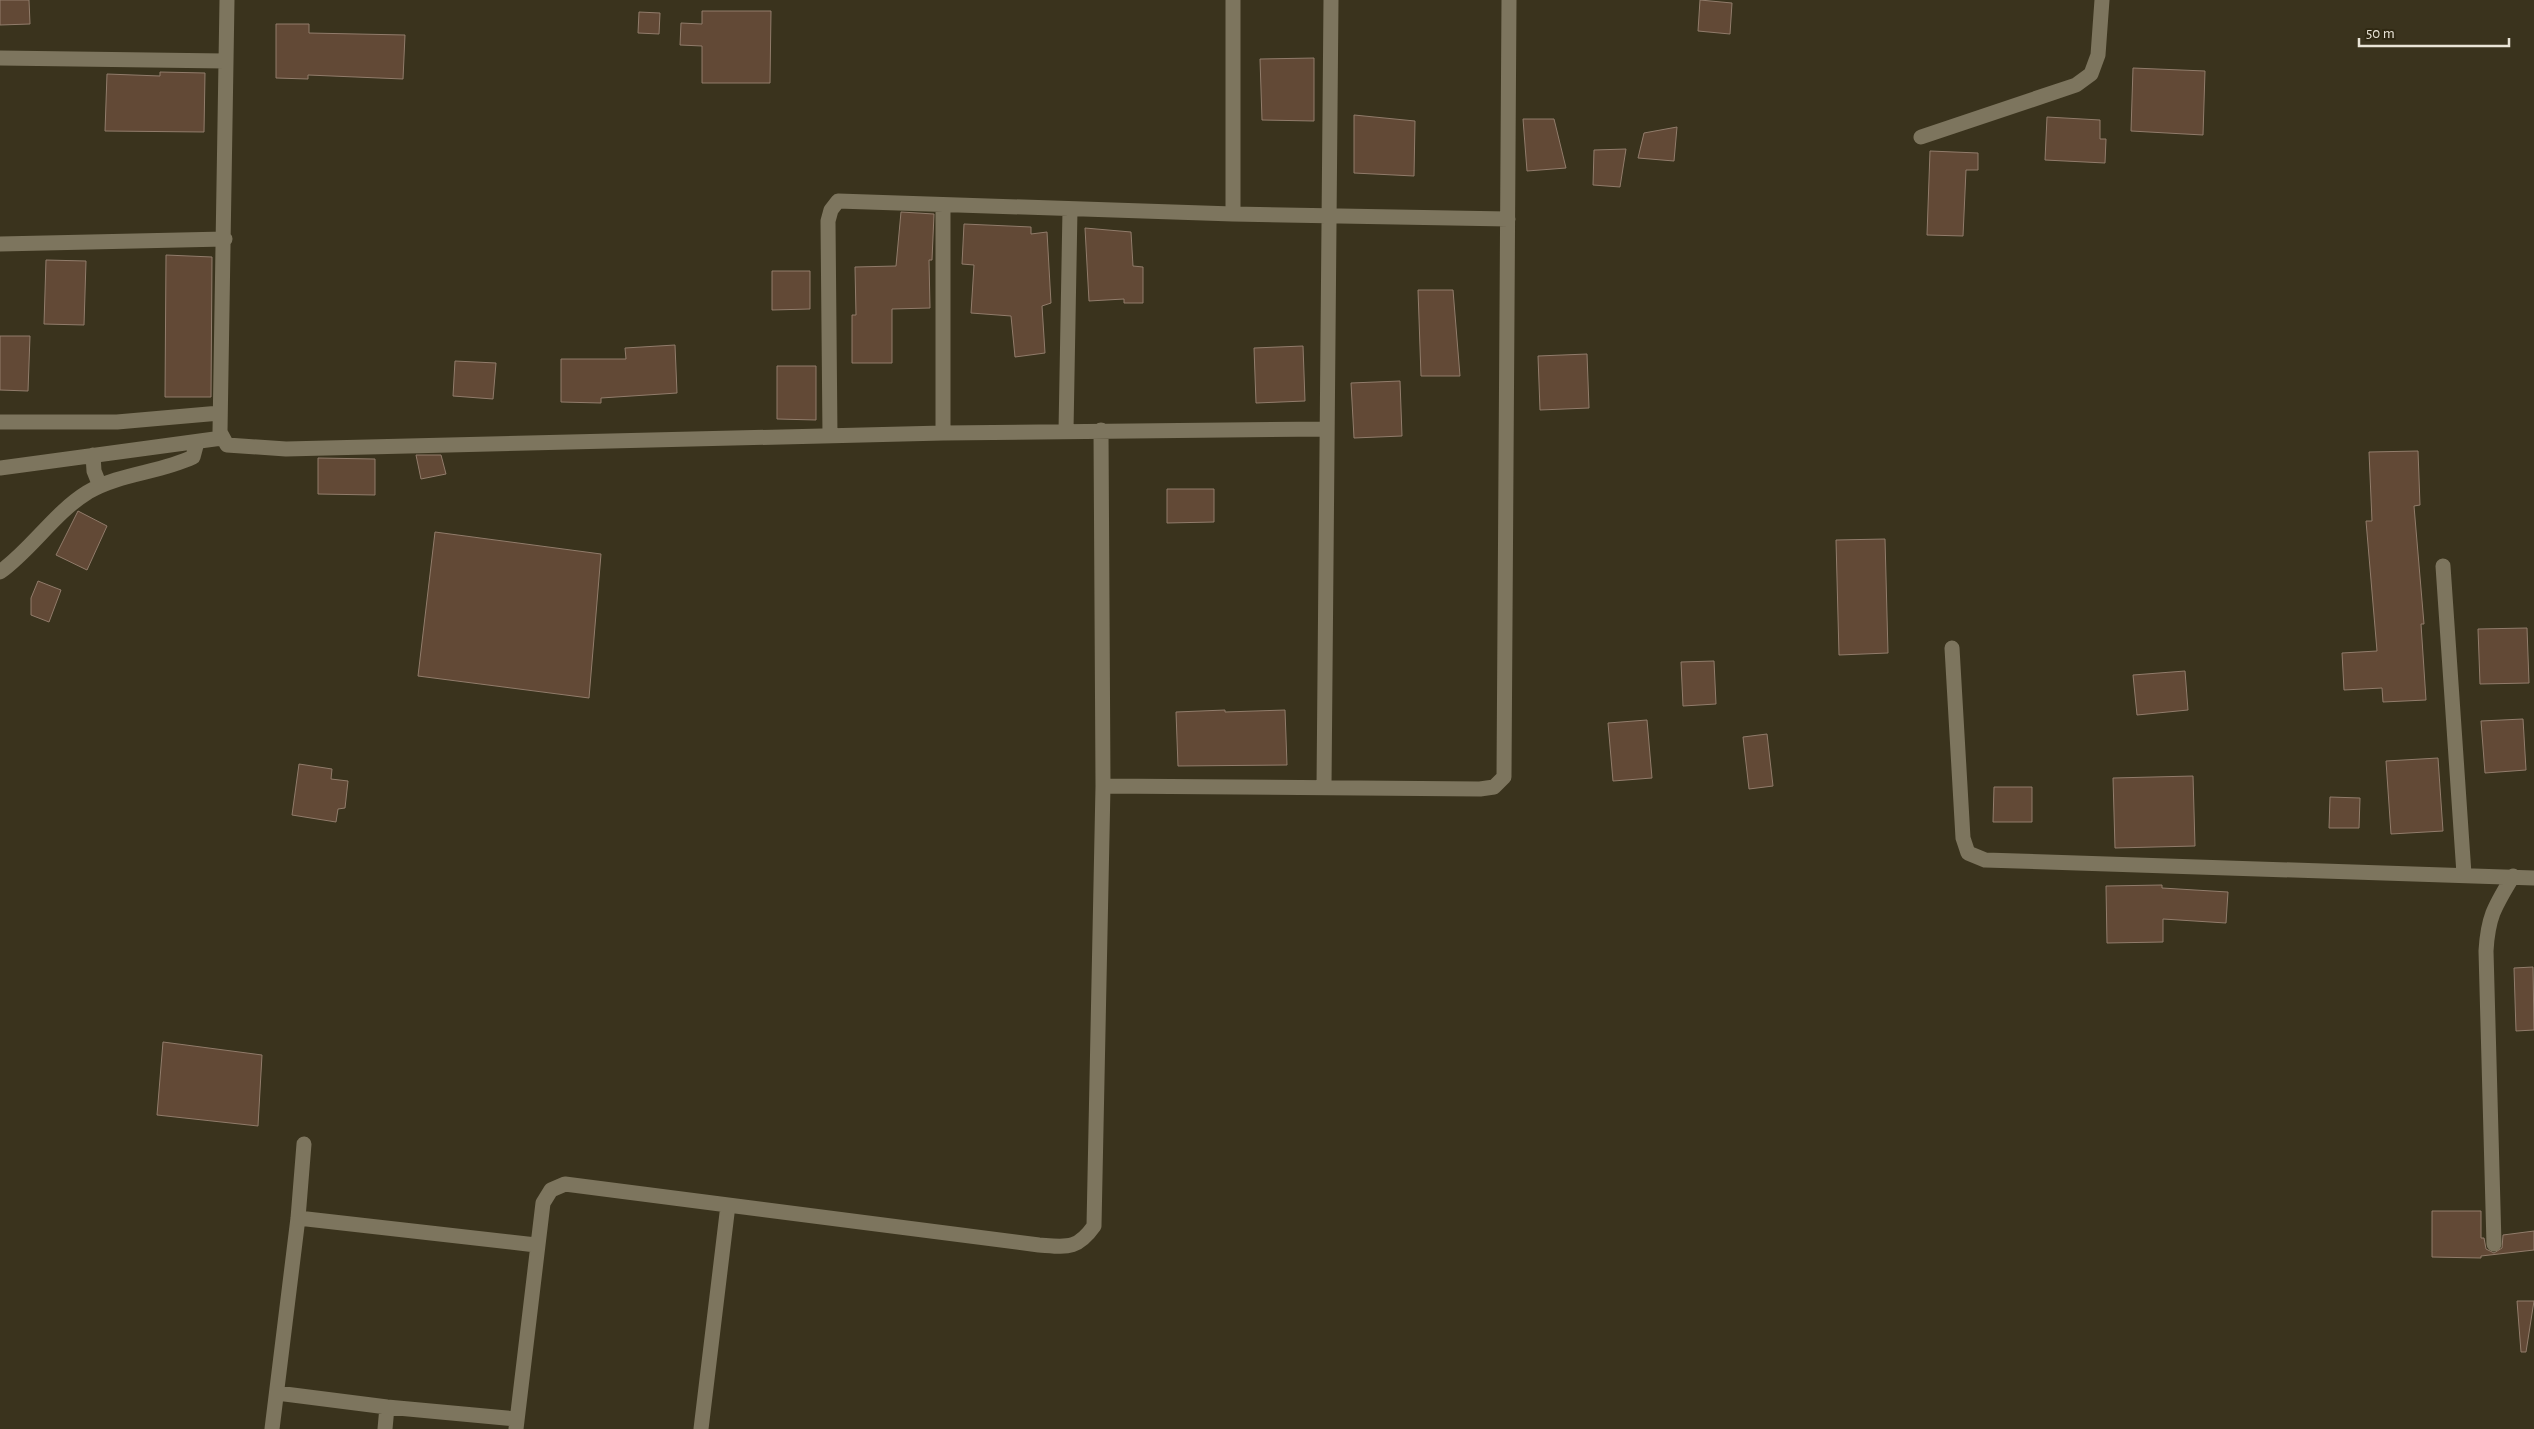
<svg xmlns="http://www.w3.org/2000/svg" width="2534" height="1429" font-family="'Alegreya Sans',sans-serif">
  <rect width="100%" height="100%" fill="#3a331d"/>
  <path fill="#624936" stroke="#917c6b" d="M0 0H29L30 24 0 25Z
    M1700 0 1732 3 1730 34 1698 31Z
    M702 11H771L770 83H702V46L680 45 681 23 702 24Z
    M639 12 660 13 659 34 638 33Z
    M276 24H309V33L405 35 403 79 308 75V79L276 78Z
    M1314 58V121L1262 120 1260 59Z
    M2133 68 2205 71 2203 135 2131 131Z
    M160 72 205 73 204 132 105 131 107 74 160 76Z
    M1354 115 1415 121 1414 176 1354 173Z
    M2047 117 2100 120V139H2106L2105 163 2045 160Z
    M1523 119H1554L1566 168 1527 171Z
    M1677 127 1674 161 1638 158 1644 133Z
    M1626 149 1620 187 1593 185 1594 150Z
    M1930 151 1978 153V170H1966L1963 236 1927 235Z
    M901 212 934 214 932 260H929L930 308 892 309V363H852V315H856L855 267 896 266Z
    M964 224 1031 227V234L1047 232 1051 303 1042 306 1045 353 1015 357 1011 316 971 313 974 265 962 264Z
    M1085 228 1131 232 1133 266 1143 267V303H1124V299L1089 301Z
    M166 255 212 257 211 397H165Z
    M46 260 86 261 84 325 44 324Z
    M772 271H810V309L772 310Z
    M1418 290H1453L1460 376H1421Z
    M0 336H30L28 391 0 390Z
    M675 345 677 393 601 398V403L561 402V359H626L625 348Z
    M1303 346 1305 401 1256 403 1254 348Z
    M1587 354 1589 408 1540 410 1538 356Z
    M455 361 496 363 493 399 453 396Z
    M777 366H816V420L777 419Z
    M1400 381 1402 436 1354 438 1351 383Z
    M2418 451 2420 505 2414 506 2424 624H2421L2426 700 2383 702 2382 688 2344 690 2342 653 2377 651 2366 521H2372L2369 452Z
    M416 455H441L446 474 421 479Z
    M318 458 375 459V495L318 494Z
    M1167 489H1214V522L1167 523Z
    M78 511 107 526 87 570 56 555Z
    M435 532 601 554 589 698 418 676Z
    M1885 539 1888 653 1839 655 1836 540Z
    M38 581 61 590 49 622 31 615V598Z
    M2527 628 2529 683 2480 684 2478 629Z
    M1714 661 1716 704 1683 706 1681 662Z
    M2185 671 2188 710 2137 715 2133 675Z
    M1225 710V712L1285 710 1287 765 1178 766 1176 712Z
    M2523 719 2526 770 2485 773 2481 721Z
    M1647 720 1652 778 1613 781 1608 723Z
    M1767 734 1773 786 1749 789 1743 737Z
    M2438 758 2443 831 2391 834 2386 761Z
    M299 764 332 769 331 779 348 781 345 808 338 809 336 822 292 815Z
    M2193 776 2195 846 2115 848 2113 778Z
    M1994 787H2032V822H1993Z
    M2330 797 2360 798 2359 828H2329Z
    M2162 885V888L2228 892 2226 923 2163 919V942L2107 943 2106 886Z
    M2533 967 2534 1030 2516 1031 2514 968Z
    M163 1042 262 1055 258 1126 157 1115Z
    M2432 1211H2481V1238H2484L2486 1249 2494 1253 2502 1248 2503 1235 2534 1231V1250L2481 1256V1258L2432 1257Z
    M2517 1301H2534L2526 1352H2521Z"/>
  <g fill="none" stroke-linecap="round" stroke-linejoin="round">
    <path stroke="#7d755e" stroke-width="15" d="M227 0 220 432 227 445 286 449 943 433 1327 429
      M0 58 225 61
      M1921 137 2076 85 2091 74 2098 55 2102 0
      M1233 214V0
      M0 244 225 239
      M0 422H117L220 413
      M1066 431 1070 209
      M943 433V205
      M830 436 828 221 831 210 838 201 1233 214 1508 219
      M93 455 94 471 100 486
      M0 468 222 438
      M2443 566 2464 874
      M0 572C32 549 54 513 88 492 121 473 159 473 193 457L197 442
      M1952 648 1963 838 1968 853 1985 860 2534 878
      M1103 786 1480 789 1494 787 1504 777 1509 0
      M1324 787 1331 0
      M298 1218 536 1245
      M2494 1244 2486 951C2488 916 2495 906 2513 876
      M277 1393 387 1407 517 1419
      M272 1429 298 1218 304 1144
      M385 1429 387 1407
      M516 1429 543 1203 551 1190 565 1184 1039 1245C1067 1247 1077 1250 1094 1226L1103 786 1101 430
      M701 1429 728 1205"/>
  </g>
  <path d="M2359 38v8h150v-8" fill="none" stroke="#e9e4d7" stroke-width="2.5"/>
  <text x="2366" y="38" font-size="15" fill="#e9e4d7" stroke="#302913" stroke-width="4" paint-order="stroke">50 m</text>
</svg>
